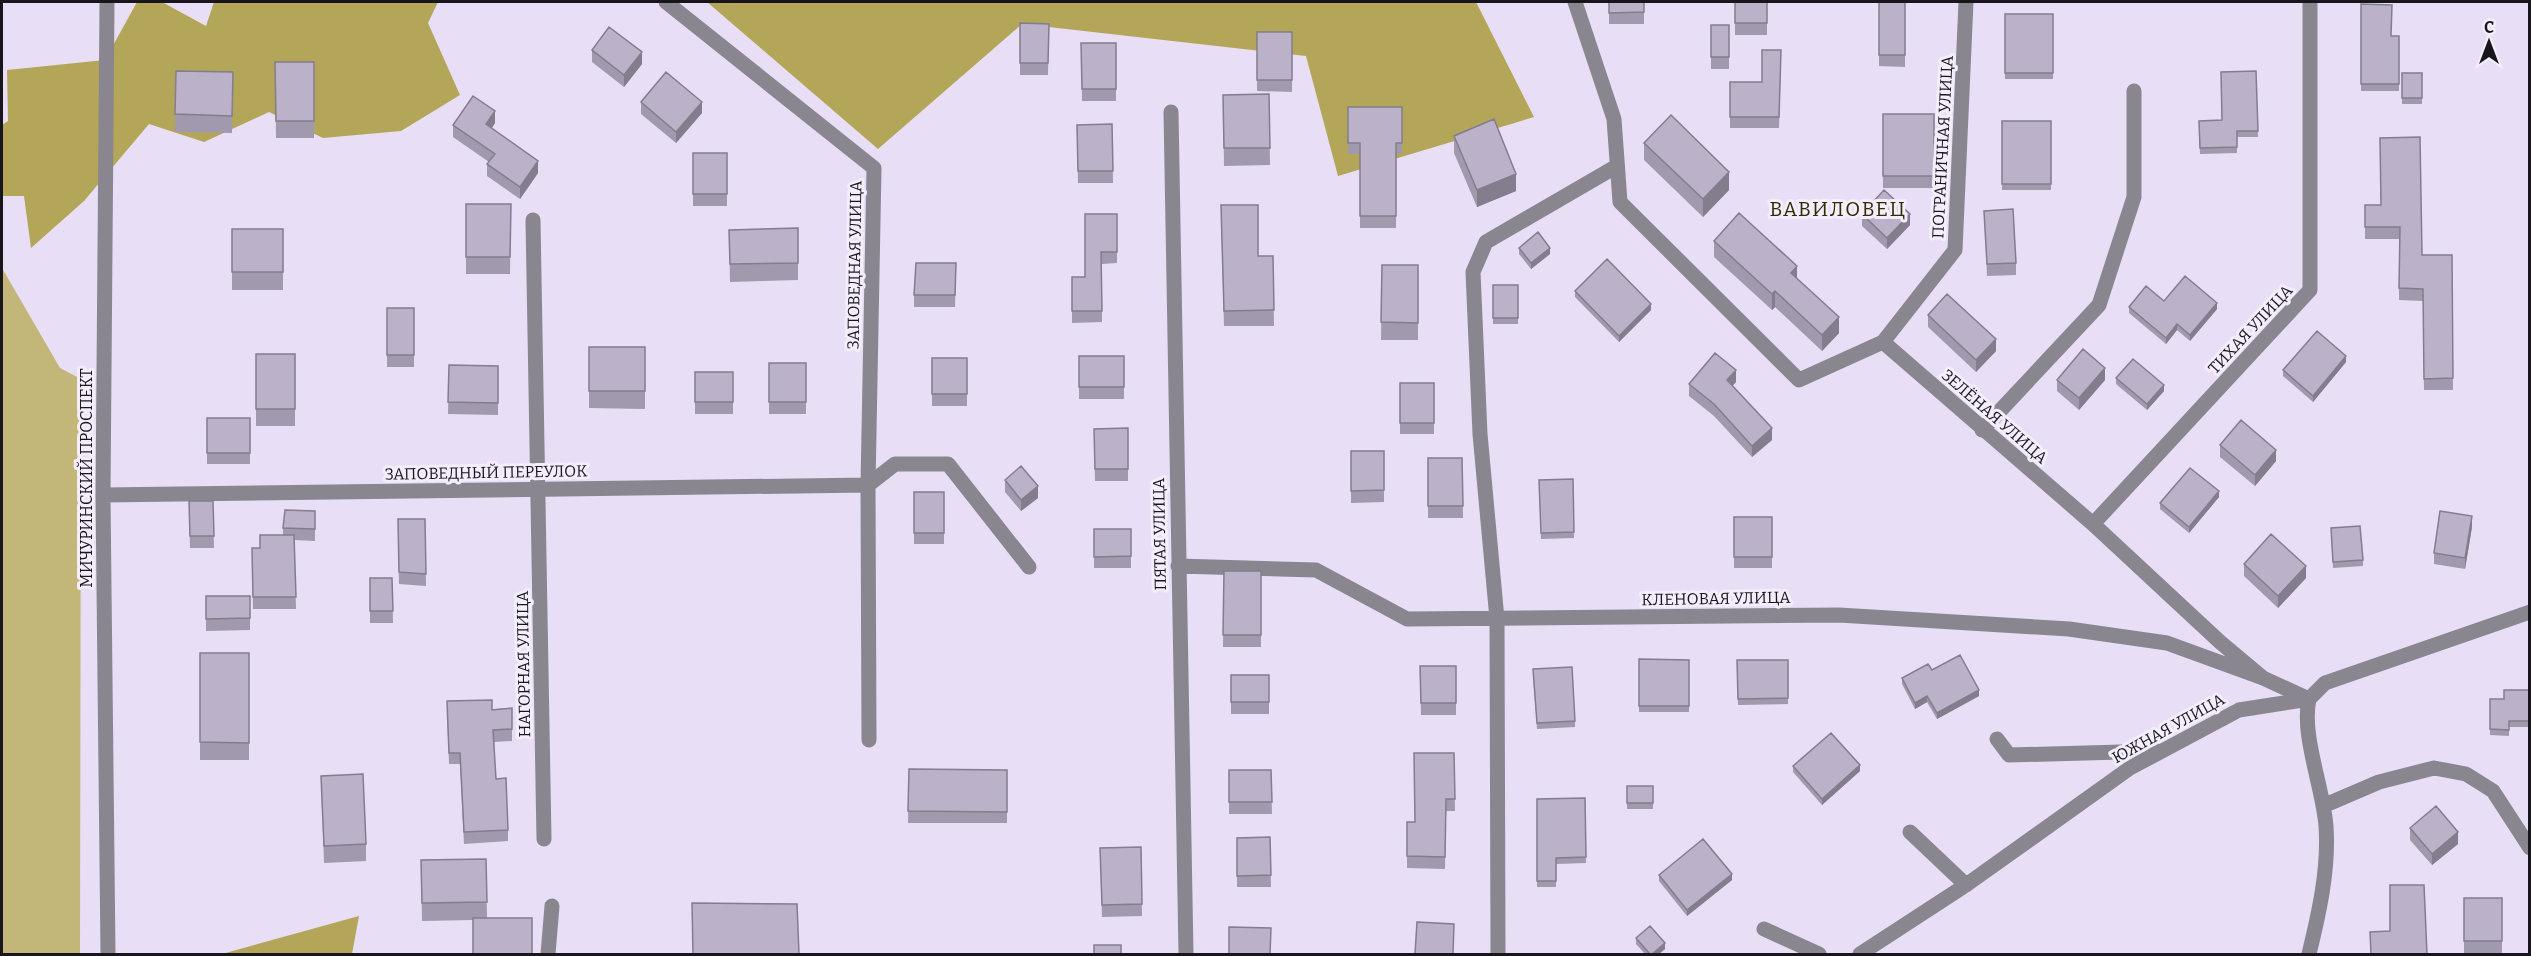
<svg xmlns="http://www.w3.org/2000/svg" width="2531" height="956" font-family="Bitter,serif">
  <rect width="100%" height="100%" fill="#e8def6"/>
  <path fill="#c2b778" d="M2 268 60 368 81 379 80 954H2Z"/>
  <path fill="#b3a659" d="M137 2H162L206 26 214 2H438L428 23 460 95 401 131 323 138 269 112 204 142 149 124 84 201 31 248 24 196H2V125L8 121 7 70 105 60Z
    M707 2H1476L1534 117 1338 176 1306 56 1022 24 878 149Z
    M359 916 352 954H222Z"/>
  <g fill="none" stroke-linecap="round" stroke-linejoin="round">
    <path stroke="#8a8690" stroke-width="15" d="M107 2 103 495 108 954
      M666 2 874 168 868 485 869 740
      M1575 2 1614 119 1620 202 1799 380 1883 342 1955 250 1966 2
      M1171 112 1186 954
      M533 220 544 839
      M1883 342 2093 524 2220 642 2263 678 2309 699
      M1982 430 2099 305 2134 197V91
      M868 485 895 464H948L1029 567
      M103 495 868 485
      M2093 524 2310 290V2
      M1178 566 1316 570 1407 619 1839 615 2069 629 2167 643 2263 678
      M1997 739 2009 755 2157 751
      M2323 806 2379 782 2434 768 2466 774 2493 791 2530 848
      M1910 832 1966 885
      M1764 929 1819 954
      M548 954 552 906
      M1498 954 1497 619 1480 434 1473 272 1486 242 1617 166
      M1860 954 1966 885 2130 768 2239 710 2309 699 2325 683 2530 612
      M2309 954C2319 913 2329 869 2326 826 2323 787 2301 735 2309 699"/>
  </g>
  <path fill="#a199ad" d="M1609 2H1644V24H1609Z
    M1735 2H1767V35H1735Z
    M1879 2H1905V67L1879 66Z
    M2361 4 2391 36H2399V91H2361Z
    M2005 14H2053V79H2005Z
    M1020 23 1049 24 1048 75H1020Z
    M1711 25H1729V69H1711Z
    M1257 32H1292V92L1257 91Z
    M1081 43H1116V101H1082Z
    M592 50 642 64 624 87 592 62Z
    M1781 50 1779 128H1730V82H1762Z
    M275 62H314V138H276Z
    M176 71 233 72 232 133 175 132Z
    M2256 71 2258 137H2237V153L2200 154 2199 121 2222 120Z
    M2402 73H2422V104H2402Z
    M1269 94 1270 165 1224 166 1223 95Z
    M641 102 702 113 676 143 641 114Z
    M1348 107H1402V154H1396V228H1360V154H1348Z
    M1883 114H1934V188H1883Z
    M2002 121H2051V190H2002Z
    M495 123 492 128 538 173 520 199 487 176V164L489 162 453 137V125Z
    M1112 124 1113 183H1078L1077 125Z
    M1454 136 1516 191 1477 207 1454 153Z
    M1644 143 1729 190 1703 217 1644 160Z
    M693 153H727V206H693Z
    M466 204H511L510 274H466Z
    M2365 205H2381L2422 255H2452L2453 390H2424L2423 301 2399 300V239H2365Z
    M1984 211 2016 263V275L1987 276Z
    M1117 214V263L1102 264V322L1072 323V277H1085Z
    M1862 214 1910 225 1887 249 1862 226Z
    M1221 221 1258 256H1273L1274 326H1224Z
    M798 228V280L730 282 729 230Z
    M232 229H283V290H232Z
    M1714 241 1797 278 1839 333 1822 351 1775 307 1772 310 1714 257Z
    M1519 248 1550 254 1531 269 1519 254Z
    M956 263 955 307H914V295Z
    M1382 265H1418V340H1381Z
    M1493 285H1518V324H1493Z
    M1575 291 1651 310 1619 342 1575 297Z
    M2164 301 2217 309 2190 341 2177 330 2166 344 2129 313V307Z
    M387 308H414V367H387Z
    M1928 315 1996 351 1976 372 1928 327Z
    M589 347H645V409L589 408Z
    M256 354H295V426H256Z
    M1079 356H1124V399H1079Z
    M932 358H967V406H932Z
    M2346 362 2313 402 2283 376V370Z
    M769 363H806V414H769Z
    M449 365 498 366V415L448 414Z
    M695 372H733V414H695Z
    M2116 378 2164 391 2147 410 2116 384Z
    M2057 380H2105L2079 410 2057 391Z
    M1736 382 1732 386 1772 440 1752 457 1714 416 1689 396V384Z
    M1400 383H1434V434H1400Z
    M207 418H250V464H207Z
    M1128 428V481H1095L1094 429Z
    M2220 445 2276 461 2255 486 2220 457Z
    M1351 451H1384V502L1351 503Z
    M1428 458H1462L1463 518H1428Z
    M1573 479 1574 538 1541 539 1539 480Z
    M1005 480 1038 498 1021 511 1005 492Z
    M914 492H944V544H914Z
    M2219 497 2189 533 2160 509V503Z
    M189 501H213L214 548H190Z
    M315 511V541L294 540 296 609H253L252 548H260L283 535V528Z
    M1734 517H1772V568H1734Z
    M398 519H425L426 586 399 584Z
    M2472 527 2465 569 2434 564V553Z
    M1094 529H1131V568H1094Z
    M2331 534 2363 560V566L2333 568Z
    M2244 564 2306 578 2278 608 2244 576Z
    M1224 571H1261V647H1223Z
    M370 578H392L393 623H370Z
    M206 596H250V630L206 631Z
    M200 653H249V760H200Z
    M1639 659 1689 660V712H1639Z
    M1737 660H1788V704L1738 705Z
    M1420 666H1456V715H1421Z
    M1932 670 1979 696 1937 719 1927 702 1915 709 1902 684V678Z
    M1231 675H1269V714H1231Z
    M1533 675 1575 721V727L1537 729Z
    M2529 690V727H2509V736L2490 735V699H2504Z
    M512 708V741L494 742 496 779 508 830V841L464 844 460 764H449L447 712Z
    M1454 753 1455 811H1446L1445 869 1407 868V822H1415Z
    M1793 766 1860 771 1822 805 1793 772Z
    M909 769 1007 770V823H908Z
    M1229 770H1271L1272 814H1229Z
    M321 776 366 844V861L324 863Z
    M1627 786H1653V809H1627Z
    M1585 798 1586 863 1556 864V887H1537V799Z
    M2410 828 2458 844 2432 865 2410 840Z
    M1270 837 1271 887H1237V838Z
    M1141 847 1142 916 1102 917 1100 848Z
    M486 859 487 918 473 920 422 921 421 860Z
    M1659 875 1732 880 1687 916 1659 881Z
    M2464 898H2502V953H2464Z
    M1636 938 1665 949 1659 954H1645L1636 944Z"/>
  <path fill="#837d8d" d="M642 52V64L624 87V75Z
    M702 102V113L676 143V132Z
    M495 111V123L486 136V124Z
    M538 161V173L520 199V187Z
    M1729 172V190L1703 217V199Z
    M1516 174V191L1477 207V190Z
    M1910 214V225L1887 249V238Z
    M1550 248V254L1531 269V263Z
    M1797 266V282L1791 273Z
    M1775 291V307L1772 310V294Z
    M2217 303V309L2190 341V335Z
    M1651 304V310L1619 342V336Z
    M1839 317V333L1822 351V335Z
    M2177 324V330L2166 344V338Z
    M1996 339V351L1976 372V360Z
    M2346 356V362L2313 402V396Z
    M2105 368V380L2079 410V398Z
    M1736 370V382L1727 392V380Z
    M2164 385V391L2147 410V404Z
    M1772 428V440L1752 457V446Z
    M2276 450V461L2255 486V475Z
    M1038 486V498L1021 511V500Z
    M2219 491V497L2189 533V527Z
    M2472 516V527L2465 569V558Z
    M2306 566V578L2278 608V596Z
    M1979 690V696L1937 719V713Z
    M1927 696V702L1915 709V703Z
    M1860 765V771L1822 805V799Z
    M2458 832V844L2432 865V854Z
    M1732 874V880L1687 916V910Z
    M1665 943V949L1659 954H1652Z"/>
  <path fill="#bbb2c9" stroke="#837d8d" stroke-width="1.5" d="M1609 2H1644V12L1609 13Z
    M1735 2H1767V23H1735Z
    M1879 2H1905V55H1879Z
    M2361 4 2392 5 2391 36H2399V84H2361Z
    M2005 14H2053V73H2005Z
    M1020 23 1049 24 1048 63H1020Z
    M1711 25H1729V57H1711Z
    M609 27 642 52 624 75 592 50Z
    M1257 32H1292V80H1257Z
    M1081 43H1116V89H1082Z
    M1762 50H1781L1779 117H1730V82H1762Z
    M275 62H314V121H276Z
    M176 71 233 72 232 116 175 114Z
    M2256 71 2258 131H2237V147L2200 148 2199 121 2222 120 2221 72Z
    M666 72 702 102 676 132 641 102Z
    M2402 73H2422V98H2402Z
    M1269 94 1270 148H1224L1223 95Z
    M473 96 495 111 486 124 538 161 520 187 487 164 495 154 453 125Z
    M1348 107H1402V143H1396V216H1360V143H1348Z
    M1883 114H1934V176H1883Z
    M1671 115 1729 172 1703 199 1644 143Z
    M1494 119 1516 174 1477 190 1454 136Z
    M2002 121H2051V184H2002Z
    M1112 124 1113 171H1078L1077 125Z
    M2420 137 2422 255H2452L2453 378 2424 379 2423 289 2399 288 2400 227H2365V205H2381L2380 138Z
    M693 153H727V194H693Z
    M1884 190 1910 214 1887 238 1862 214Z
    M466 204H511L510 257H466Z
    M1221 205H1258V256H1273L1274 310 1224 311Z
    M2013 209 2016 263 1987 264 1984 211Z
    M1739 213 1797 266 1791 273 1839 317 1822 335 1775 291 1772 294 1714 241Z
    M1085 214H1117V252H1101L1102 311H1072V277H1085Z
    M798 228V263L730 264 729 230Z
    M232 229H283V272H232Z
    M1538 232 1550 248 1531 263 1519 248Z
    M1607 259 1651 304 1619 336 1575 291Z
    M916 263H956L955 295H914Z
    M1382 265H1418V323L1381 322Z
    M2185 276 2217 303 2190 335 2177 324 2166 338 2129 307 2146 286 2164 301Z
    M1493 285H1518V318H1493Z
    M1947 294 1996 339 1976 360 1928 315Z
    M387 308H414V355H387Z
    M2317 331 2346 356 2313 396 2283 370Z
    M589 347H645V391H589Z
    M2083 349 2105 368 2079 398 2057 380Z
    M1715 353 1736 370 1727 380 1772 428 1752 446 1714 404 1689 384Z
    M256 354H295V409H256Z
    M1079 356H1124V387H1079Z
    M932 358H967V394H932Z
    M2133 359 2164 385 2147 404 2116 378Z
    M769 363H806V402H769Z
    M449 365 498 366V403L448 402Z
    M695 372H733V402H695Z
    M1400 383H1434V423H1400Z
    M207 418H250V453H207Z
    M2241 420 2276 450 2255 475 2220 445Z
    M1128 428V469H1095L1094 429Z
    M1351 451H1384V490L1351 491Z
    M1428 458H1462L1463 506H1428Z
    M1021 466 1038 486 1021 500 1005 480Z
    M2190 468 2219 491 2189 527 2160 503Z
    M1573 479 1574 532 1541 533 1539 480Z
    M914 492H944V533H914Z
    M189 501H213L214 536H190Z
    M285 510 315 511V529L283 528Z
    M2440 511 2472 516 2465 558 2434 553Z
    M1734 517H1772V557H1734Z
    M398 519H425L426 574 399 572Z
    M2360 526 2363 560 2333 562 2331 528Z
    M1094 529H1131V556L1094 557Z
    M2271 534 2306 566 2278 596 2244 564Z
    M260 535H294L296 597H253L252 548H260Z
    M1224 571H1261V635H1223Z
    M370 578H392L393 611H370Z
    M206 596H250V618L206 619Z
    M200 653H249V743L200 742Z
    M1960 655 1979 690 1937 713 1927 696 1915 703 1902 678 1928 664 1932 670Z
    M1639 659 1689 660V706H1639Z
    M1737 660H1788V698L1738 699Z
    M1420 666H1456V703H1421Z
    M1572 667 1575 721 1537 723 1533 669Z
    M1231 675H1269V702H1231Z
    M2504 690H2529V721H2509V730L2490 729V699H2504Z
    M492 700V710L512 708V729L493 730 496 779 506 778 508 830 464 832 460 753H449L447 701Z
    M1831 733 1860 765 1822 799 1793 766Z
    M1414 753H1454L1455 799H1446L1445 857 1407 856V822H1415Z
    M909 769 1007 770V812L908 811Z
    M1229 770H1271L1272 802H1229Z
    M363 774 366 844 324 846 321 776Z
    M1627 786H1653V803H1627Z
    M1585 798 1586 857 1556 858V881H1537V799Z
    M2436 806 2458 832 2432 854 2410 828Z
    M1270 837 1271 875 1237 876V838Z
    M1703 839 1732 874 1687 910 1659 875Z
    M1141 847 1142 904 1102 905 1100 848Z
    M486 859 487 902 422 903 421 860Z
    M2390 885H2424L2427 954H2371L2370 932 2390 931Z
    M2464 898H2502V941H2464Z
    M692 903 797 904 799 954H693Z
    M473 918H532V954H473Z
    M1417 922 1454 924 1453 954H1415Z
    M1650 926 1665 943 1652 954H1650L1636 938Z
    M1229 927 1271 928 1270 954H1229Z
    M1094 945H1121V954H1094Z"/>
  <g text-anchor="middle" stroke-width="6" stroke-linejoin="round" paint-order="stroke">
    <g font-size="16" fill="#18151d" stroke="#f3edfc">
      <text transform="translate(1942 147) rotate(-87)" y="6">ПОГРАНИЧНАЯ УЛИЦА</text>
      <text transform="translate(854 265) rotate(-89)" y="6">ЗАПОВЕДНАЯ УЛИЦА</text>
      <text transform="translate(2250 329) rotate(-47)" y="6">ТИХАЯ УЛИЦА</text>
      <text transform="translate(1995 416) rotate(41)" y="6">ЗЕЛЁНАЯ УЛИЦА</text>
      <text transform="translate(486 472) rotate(-1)" y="6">ЗАПОВЕДНЫЙ ПЕРЕУЛОК</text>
      <text transform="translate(86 478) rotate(-90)" y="6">МИЧУРИНСКИЙ ПРОСПЕКТ</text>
      <text transform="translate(1159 534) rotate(-91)" y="6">ПЯТАЯ УЛИЦА</text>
      <text transform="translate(1716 598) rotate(-1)" y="6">КЛЕНОВАЯ УЛИЦА</text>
      <text transform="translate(523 664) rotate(-91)" y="6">НАГОРНАЯ УЛИЦА</text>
      <text transform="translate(2168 728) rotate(-29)" y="6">ЮЖНАЯ УЛИЦА</text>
    </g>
    <g font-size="20" letter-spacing="1.5" fill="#322b00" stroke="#f3edfc">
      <text x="1838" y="216">ВАВИЛОВЕЦ</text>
    </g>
  </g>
  <rect width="2531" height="956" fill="none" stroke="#18151d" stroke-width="6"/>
  <g transform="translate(2489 42)" stroke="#f3edfc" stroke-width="4.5" paint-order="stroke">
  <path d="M0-4.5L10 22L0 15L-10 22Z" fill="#18151d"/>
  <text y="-9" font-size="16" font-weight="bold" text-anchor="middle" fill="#18151d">С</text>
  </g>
</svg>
